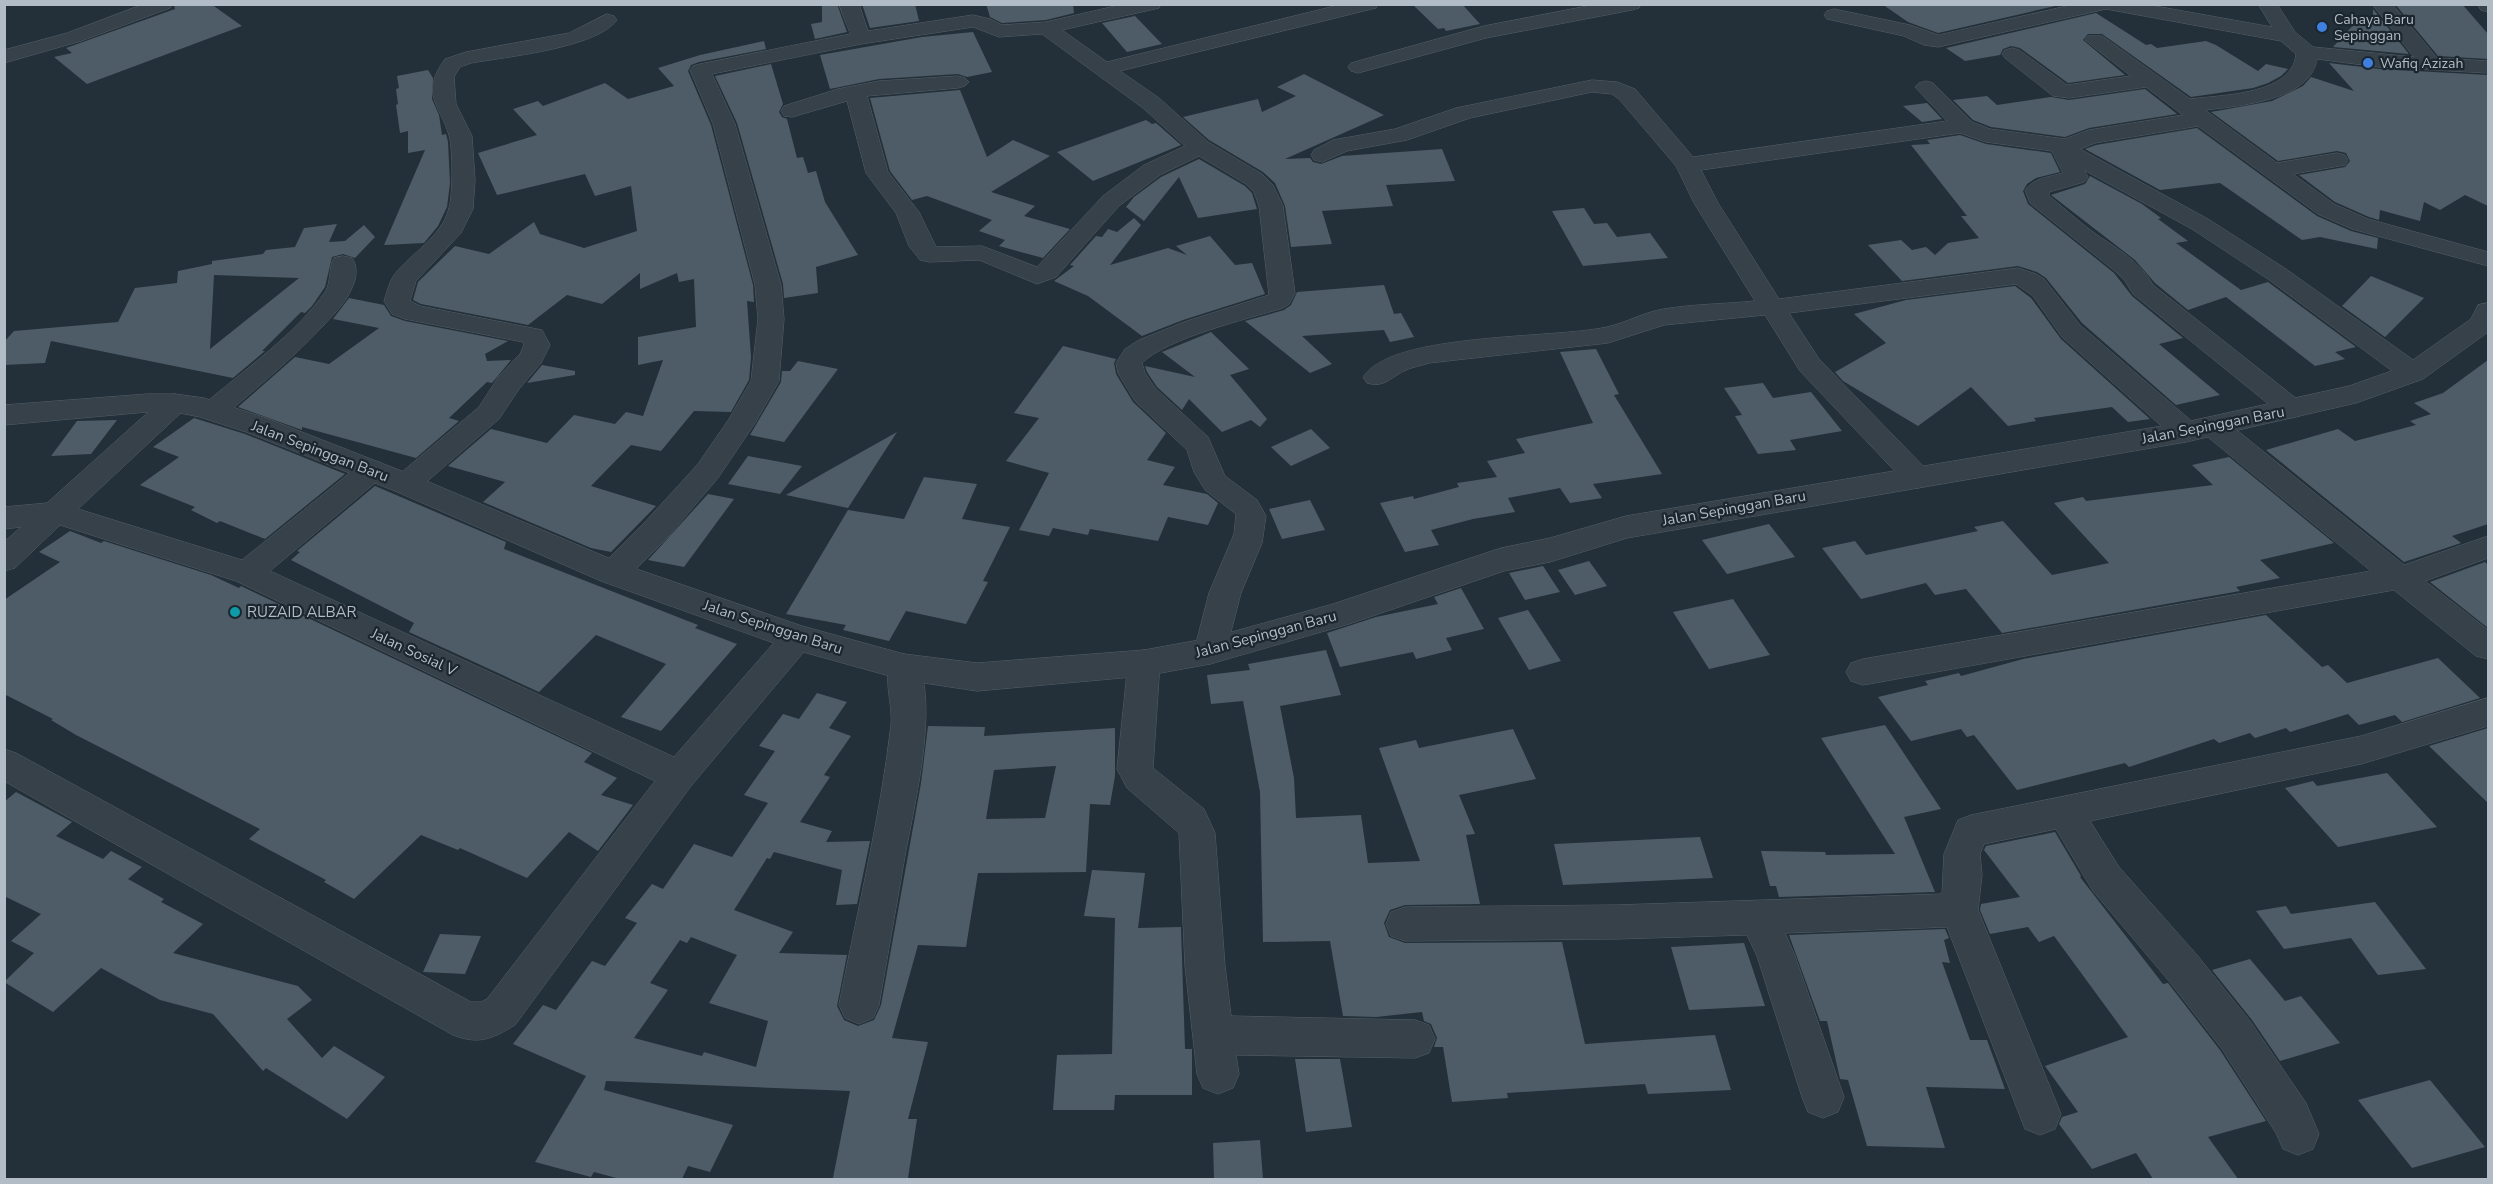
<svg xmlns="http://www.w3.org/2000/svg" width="2493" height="1184" font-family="'Nunito Sans',sans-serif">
  <rect width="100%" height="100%" fill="#233039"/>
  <path fill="#4e5c68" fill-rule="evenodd" d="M174 4H211L242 26 87 84 54 57 72 53 66 48 175 9Z
    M822 4H837L847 32 815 39 811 24 822 22Z
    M862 4H915L919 21 870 28Z
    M986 4H1073L1074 13 1046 20 1002 23 990 17Z
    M1412 4H1462L1480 24 1446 31 1444 28 1438 29Z
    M1882 4H2064L1938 33 1908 22Z
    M2395 4H2462L2488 34V59L2438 56Z
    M2373 9 2409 54 2333 47 2359 19 2373 20Z
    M2096 13 2146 45 2151 44 2157 48 2206 41 2216 45 2258 71 2266 64 2288 69 2281 76 2268 83 2253 88 2191 97 2102 34H2088L2083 40 2125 75 2068 83 2020 48 2011 46 2003 49 2000 55 1965 61 1946 48Z
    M1135 16 1162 44 1127 52 1102 23Z
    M973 32 992 72 967 77 958 74 879 79 830 89 820 55 922 37Z
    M764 41 766 49 699 62 691 65 688 71 711 125 753 285 754 302 747 301 751 357 749 380 731 412 694 411 661 451 631 445 591 486 656 506 611 552 591 548 483 502 505 482 448 466 491 429 547 443 574 415 615 424 626 412 643 416 663 360 638 365V337L696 327 694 279 679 282 677 273 640 289V273L602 304 567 295 528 325 421 304 413 300 418 282 455 246 489 254 534 222 540 234 584 248 637 231 631 186 595 196 585 174 497 195 478 153 537 135 513 109 538 101 543 106 605 83 628 99 674 86 658 68 700 55Z
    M2329 63 2379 69 2488 75V206L2465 195 2440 210 2424 202 2420 221 2380 210 2379 220 2369 217 2335 202 2299 175 2345 167 2350 161 2346 153 2337 151 2278 161 2211 112 2272 101 2303 86 2311 77 2354 91Z
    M771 64 783 104 779 112 782 117 787 119 797 158 803 157 808 173 816 171 825 202 858 255 816 267 818 293 784 298 783 284 737 123 715 76Z
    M428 70 433 78 432 99 439 115 442 135 446 134 448 142 450 183 447 207 438 226 424 243 384 245 425 150 408 153V131L400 133 396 105 398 104 396 89 399 88 397 76Z
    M1304 74 1384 115 1285 159 1310 158 1313 162 1321 164 1342 156 1442 149 1455 181 1386 185 1393 206 1322 211 1332 244 1291 247 1285 206 1275 183 1263 172 1209 140 1183 117 1258 99 1262 112 1296 96 1277 87Z
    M2145 89 2177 114 2089 128 2065 137 1991 127 1973 120 1953 100 1987 96 1997 105 2051 97 2069 100Z
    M960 90 987 157 1013 140 1050 156 991 192 1035 206 1024 216 1070 229 1043 258 999 246 1005 240 979 231 992 220 927 196 912 200 890 171 870 98Z
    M1927 103 1942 119 1922 122 1903 106Z
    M1146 120 1152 124 1156 123 1181 145 1093 181 1057 152Z
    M2197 128 2317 216 2351 231 2378 238 2377 249 2320 237 2302 240 2220 183 2160 190 2085 149 2096 145Z
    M1960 135 1986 144 2051 153 2060 172 2036 178 2027 184 2023 191 2028 204 2114 273 2132 296 2183 338 2159 344 2220 395 2176 405 2082 323 2046 278 2037 272 2018 266 1902 281 1868 245 1901 240 1912 250 1926 247 1935 255 1948 243 1979 238 1961 216H1967L1911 145 1930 144 1927 140Z
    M1199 159 1245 186 1252 193 1257 209 1198 218 1179 177 1144 221 1126 207 1134 197 1161 177Z
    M2090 176 2142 204 2161 218 2158 219 2188 241 2176 243 2241 290 2268 282 2356 347 2335 352 2345 359 2315 366 2226 297 2188 310 2155 283 2135 260 2051 195 2085 184Z
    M1584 208 1594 224 1607 223 1617 237 1650 233 1668 258 1583 266 1552 211Z
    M1134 218 1141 225 1110 265 1168 248 1187 255 1176 246 1210 236 1235 265 1252 263 1265 294 1183 320 1142 336 1088 296 1054 281 1074 266 1070 265 1096 236 1102 237 1108 229 1117 232Z
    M337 224 329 242 345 241 364 225 375 237 355 258 343 254 332 257 325 287 312 306 305 313 301 312 262 351H265L233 378 51 341 45 363 4 365V342L14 331 118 322 135 288 177 283 178 271 212 264V261L263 254 266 250 295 247 304 228ZM214 275 299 278 210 349Z
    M2371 276 2424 298 2385 337 2342 306Z
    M1384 285 1394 314 1401 313 1414 337 1390 342 1384 330 1302 336 1332 364 1310 373 1245 321 1284 310 1291 305 1297 292Z
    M2015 286 2031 298 2061 339 2150 419 2128 422 2112 407 2034 418 2036 421 2008 426 1971 387 1918 426 1843 381 1835 372 1886 343 1854 314 1906 300Z
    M349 298 384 305 391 316 405 321 508 341 485 354 487 361 511 360 492 383 487 382 449 418 459 421 416 458 302 427V430L238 407 295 357 329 364 379 328 333 319Z
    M1211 332 1249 369 1230 375 1267 419 1260 427 1251 420 1222 432 1189 399 1182 410 1157 387 1147 372 1145 366 1195 377 1162 352Z
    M1063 346 1116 359 1114 363 1116 374 1133 402 1166 433 1147 460 1175 467 1163 485 1207 494 1218 503 1208 525 1168 517 1158 541 1090 529 1088 535 1053 528 1049 536 1019 530 1049 473 1006 461 1039 418 1014 413Z
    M1596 349 1619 394 1614 395 1662 474 1593 484 1602 498 1570 503 1560 488 1508 498 1515 512 1473 519 1431 530 1439 545 1405 552 1380 503 1413 496 1414 499 1459 487 1457 483 1497 477 1487 461 1525 453 1516 439 1593 423 1560 352Z
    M2488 360V524L2452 536 2461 543 2404 562 2266 450 2338 429 2355 441 2416 425 2410 421 2431 414 2414 403 2443 393Z
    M798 361 838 369 784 442 750 435 781 382 782 371H790Z
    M542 365 575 371V375L527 383Z
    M1763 383 1773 398 1811 392 1842 431 1790 440 1796 450 1758 454 1735 416 1742 415 1724 388Z
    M194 418 245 434 345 474 265 539 220 521 217 523 191 510 195 507 140 485 179 457 153 447Z
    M117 420 91 454 51 456 77 421Z
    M1311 429 1330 448 1291 466 1271 447Z
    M897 432 848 508 786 495 824 473Z
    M748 456 802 466 780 494 728 484Z
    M2229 457 2334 543 2260 560 2280 578 2236 587 2240 591 2002 633 1966 589 1935 595 1926 583 1861 599 1822 548 1855 541 1866 555 1978 531 1974 527 2003 521 2052 575 2109 563 2054 503 2083 497 2086 501 2213 485 2192 465Z
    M924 477 977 484 962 519 1010 527 983 581 988 582 966 624 906 611 889 641 843 630 846 625 786 614 848 510 904 519Z
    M375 486 506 542 504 549 698 625 695 628 737 644 661 731 621 717 666 664 596 635 539 692 409 632 414 623 291 560 300 552 297 551Z
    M708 494 734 499 684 567 648 560Z
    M1310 500 1325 530 1282 539 1269 509Z
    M1769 524 1795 557 1727 574 1702 540Z
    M70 531 101 543 104 541 211 575 239 588 241 586 592 753 584 762 617 778 601 795 633 805 598 851 569 832 527 878 460 848 458 850 421 835 354 899 324 882 326 880 249 839 260 829 76 735 51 720 53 719 4 694V600L60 562 39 552Z
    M1589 561 1607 586 1575 595 1558 570Z
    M2485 562 2488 565V628L2430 582Z
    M1543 566 1560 592 1525 600 1509 573Z
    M1461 588 1484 629 1446 638 1452 650 1416 659 1413 652 1340 667 1327 633 1376 617 1438 604 1434 597Z
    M1733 599 1770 655 1709 669 1673 612Z
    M1528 610 1561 661 1529 670 1498 618Z
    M2266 615 2322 667 2328 665 2347 683 2438 658 2480 698 2402 722 2395 715 2359 725 2348 714 2290 732 2286 728 2255 738 2250 733 2219 743 2214 739 2129 767 2125 763 2017 790 1974 735 1967 737 1961 729 1911 741 1878 697 1928 685 1925 681 1959 673 1961 676 2023 659Z
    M1326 650 1341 695 1280 706 1294 778 1296 818 1361 815 1368 863 1420 861 1379 748 1416 740 1419 748 1513 729 1536 779 1459 795 1475 834 1466 835 1480 904 1405 905 1390 910 1384 923 1389 937 1405 943 1562 942 1585 1044 1715 1035 1731 1090 1648 1094 1645 1084 1507 1093 1508 1098 1452 1102 1443 1047H1434L1437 1038 1431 1024 1424 1021 1422 1012 1376 1017 1343 1016 1330 941 1263 942 1260 792 1243 701 1211 704 1207 675 1250 670 1248 664Z
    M817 693 847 702 829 728 851 736 824 775 830 777 800 822 832 831 826 842 870 841 857 904 836 905 842 870 774 852 770 859 767 858 734 910 793 932 779 953 847 955 837 1006 844 1020 858 1026 874 1020 881 1005 921 783 928 726 985 727 984 736 1115 728V776L1110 805 1090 804 1086 872 978 873 966 947 918 945 892 1038 928 1042 908 1119H917L908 1178H833L850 1091 606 1081 604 1090 733 1125 710 1172 688 1166 682 1179H620L594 1172 591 1177 535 1162 586 1076 513 1044 543 1005 556 1010 592 961 605 966 637 923 625 918 652 884 663 889 694 844 732 857 768 803 744 795 775 751 759 746 783 714 799 719ZM1056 766 1045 818 986 819 994 770ZM691 937 737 955 709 1003 768 1021 756 1067 704 1052 702 1056 634 1038 668 990 650 983 680 940 687 943Z
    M1885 725 1941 809 1904 817 1935 892 1779 897 1776 886H1770L1761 851 1825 852 1826 855 1895 854 1821 738Z
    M2488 728V803L2429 746Z
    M2387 773 2437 827 2338 847 2285 788 2313 781 2317 786Z
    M16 792 72 822 56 836 103 859 111 851 142 867 128 879 164 899 161 902 203 924 173 953 298 986 312 1000 287 1019 322 1058 334 1046 385 1077 347 1119 266 1068 263 1071 213 1014 160 1000 101 968 53 1012 4 982 34 953 11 941 41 914 4 896V802Z
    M2055 832 2081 876 2080 877 2163 984 2168 983 2220 1050 2266 1121 2208 1137 2238 1179H2153L2136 1153 2092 1169 2059 1124 2062 1117 2078 1112 2045 1066 2128 1037 2054 936 2039 942 2028 927 1990 934 1980 910 1981 904 2020 897 1984 850 1986 846Z
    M1700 837 1713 878 1563 885 1554 844Z
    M1092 870 1145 873 1138 928 1181 927 1185 1049H1192V1095H1115L1114 1110H1053L1057 1055 1112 1054 1115 918 1084 916Z
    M2375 902 2426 969 2378 975 2351 938 2284 949 2256 911 2286 906 2291 914Z
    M1945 929 1949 938 1944 940 1950 963 1942 962 1970 1040H1987L2005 1089 1926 1087 1945 1148 1867 1146 1848 1080 1840 1079 1827 1021H1820L1789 935Z
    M440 934 481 936 465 974 423 972Z
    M1744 943 1765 1006 1689 1010 1671 947Z
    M2250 959 2285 1001 2301 996 2340 1043 2280 1061 2252 1020 2212 970Z
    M1295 1059H1340L1352 1127 1306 1132Z
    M2430 1080 2485 1147 2412 1168 2358 1100Z
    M1260 1140 1263 1179H1214L1213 1143Z"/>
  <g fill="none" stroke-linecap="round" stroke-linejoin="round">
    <g stroke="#555f68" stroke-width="1">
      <path id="minor" d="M144 4H172L170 8 81 41 4 63V50L67 33Z
        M839 4H859L868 31 973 15 990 19 1002 25 1046 22 1124 4H1161L1159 8 1062 30 1107 62 1343 4H1378L1376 8 1120 71 1159 98 1208 142 1262 174 1273 185 1283 206 1295 293 1289 304 1283 308C1247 319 1167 338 1142 363L1145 373 1155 388 1208 437 1225 476 1257 500 1266 516 1262 543 1241 593 1226 651 1222 660 1210 664 1198 660 1194 651 1209 593 1234 534 1236 514 1205 490 1194 472 1187 450 1135 401 1118 373 1116 363 1125 349 1139 340 1184 322 1269 295 1259 206 1254 192 1246 184 1199 156 1160 175 1119 206 1056 277 1037 284 979 260 929 262 920 260 909 246 896 213 866 173 847 101 792 117 784 116 781 111 784 106 838 89 879 81 958 76 965 78 969 82 965 86 958 88 867 96 888 172 919 212 936 247 982 246 1037 267 1103 196 1144 165 1185 146 1143 108 1042 34 999 37 973 27 861 44 712 74 735 124 781 285 784 319 779 381 755 423 718 478 667 538 624 581 613 584 602 581 597 573 602 565 645 522 698 464 729 419 751 381 758 319 755 285 713 124 690 70 693 66 700 64 850 34Z
        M1598 4H1641L1639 8 1632 10 1486 38 1358 73 1351 71 1348 67 1351 63 1484 26Z
        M2076 4H2144L2272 27 2258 4H2277L2295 32 2313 47 2414 57 2372 4H2392L2437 58 2488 61V73L2379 67 2317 59C2311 101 2237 106 2205 110L2277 163 2337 153 2345 155 2348 160 2345 165 2293 174 2334 204 2368 219 2488 252V266L2352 229 2318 214 2198 126 2095 143 2080 149 2208 219 2286 269 2423 367 2427 373 2423 379 2413 382 2403 379 2268 279 2192 229 2084 170 2088 177 2084 182 2049 192V196C2064 208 2078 221 2093 232 2114 247 2140 261 2153 285L2302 403 2306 409 2302 415 2292 418 2282 415 2133 294 2125 281 2115 271 2030 203 2025 190C2034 178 2049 177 2063 173L2052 151 1986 142 1960 133 1701 170 1718 203 1779 299 2018 268 2036 274 2044 279 2080 325 2196 425 2200 432 2196 439 2186 441 2176 439 2062 337 2033 296 2016 284 1789 313 1819 359 1928 471 1933 478 1928 485 1918 488 1908 485 1800 371 1765 315 1664 325 1608 343 1429 363C1421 366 1411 367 1404 371 1390 378 1384 388 1367 383L1363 377C1392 332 1554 339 1607 327 1626 323 1644 312 1664 309 1694 304 1725 304 1755 301L1694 203 1676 166 1619 99 1612 94 1592 92 1470 118 1407 140 1347 151 1322 162 1314 160 1311 155 1314 150 1333 140 1395 129 1456 108 1592 80 1617 82 1635 89 1693 157 1947 121 1915 87 1919 83 1926 81 1933 83 1972 122 1990 129 2065 139 2089 130 2183 115 2146 87 2069 98 2053 96 2005 58 2002 54 2005 50 2012 48 2019 50 2067 85 2131 76 2085 40 2088 36H2102L2190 99C2221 95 2293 95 2296 54L2281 41 2106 9 1938 47 1924 45 1904 36 1827 19 1824 15 1827 11 1834 9 1910 25 1938 35Z
        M2478 4H2488V12L2481 10Z
        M607 14 614 16 617 20C597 48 505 57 471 63L460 67 454 77 456 104 472 136 475 180 473 209 461 233 416 281 410 301 420 306 542 330 550 345 541 363 519 389 499 419 416 491 406 494 396 491 391 484 396 477 479 407 499 376 520 354 524 345 523 342 405 319 392 314 384 301C387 293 389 282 394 275 411 253 442 237 449 208 453 195 453 148 449 135 439 103 420 94 445 59L466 52 569 33Z
        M343 256 352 258C359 268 356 281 350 292 344 305 331 317 321 328 291 360 256 388 223 417L213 420 203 417 199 411 203 405C242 372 297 333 325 292 332 281 328 267 334 258Z
        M175 394 185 397 189 403 185 409 78 509 242 560 362 463 372 460 382 463 387 470 382 477 270 571 674 757 786 629 797 626 808 629 813 638 808 647 691 786 515 1025C492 1039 479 1045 453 1035L4 781V749L16 753 471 1002H481L487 999 655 781 236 581 60 525 15 568 4 571V542L21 527 4 529V507L47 503 165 397Z
        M2213 417 2223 419 2404 565 2488 536V558L2425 581 2488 630V659L2476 656 2394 590 1863 685 1851 681 1846 672 1851 663 1863 659 2371 571 2203 433 2199 426 2203 419Z
        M1144 650 1156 654 1160 663 1153 768 1204 809 1215 833 1225 966 1231 1016 1415 1020 1429 1025 1435 1039 1429 1053 1415 1058 1236 1055 1239 1074 1233 1088 1218 1094 1203 1088 1197 1074 1185 966 1179 833 1127 788 1117 769 1128 663 1132 654Z
        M904 654 916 658C940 704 914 805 905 856 896 906 888 955 879 1005L873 1018 859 1024 845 1018 839 1005C857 912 880 819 891 725 893 704 882 677 892 658Z
        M2488 698V726L2361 764 2090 821 2119 867 2197 955 2250 1021 2306 1103 2319 1134 2313 1149 2298 1155 2283 1149 2276 1133 2222 1049 2169 981 2093 891 2056 829 1984 844 1980 854 1982 875 1978 910 2061 1114 2055 1129 2040 1135 2025 1129 1947 927 1785 933 1795 956 1844 1097 1838 1112 1823 1118 1808 1112 1802 1097 1757 956 1747 935 1616 939 1405 941 1391 936 1386 924 1391 912 1405 907 1616 905 1942 894 1944 854 1958 820 1971 815 2361 736Z"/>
    </g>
    <g stroke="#555f68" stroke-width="1">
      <path id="tertiary" d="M2488 303V332L2423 379 2356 403 2186 442 1627 538 1550 562 1504 571 1349 624 1210 664 1144 676 977 691 904 680 785 647 601 581 395 491 246 432 200 417 175 412H147L4 425V405L147 394H175L204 398 266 418 417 477 625 565 802 626 904 654 977 663 1144 650 1210 638 1333 604 1501 548 1550 538 1626 516 2186 422 2349 386 2403 367 2471 319 2478 305Z"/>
    </g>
    <use href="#minor" fill="#37414a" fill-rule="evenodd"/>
    <use href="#tertiary" fill="#37414a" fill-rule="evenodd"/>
  </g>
  <g fill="#3f7fe0" stroke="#1c262e" stroke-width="2">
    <circle cx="2322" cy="27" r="6"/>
    <circle cx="2368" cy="63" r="6"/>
  </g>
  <circle fill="#0f9aa8" stroke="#1c262e" stroke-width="2" cx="235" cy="612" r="6"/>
  <g text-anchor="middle" stroke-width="4.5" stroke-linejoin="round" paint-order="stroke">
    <g font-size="14" fill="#b2bcc6" stroke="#1c262e" text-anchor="start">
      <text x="2334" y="24">Cahaya Baru<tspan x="2334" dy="16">Sepinggan</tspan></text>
      <text x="2380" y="68">Wafiq Azizah</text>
    </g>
    <g font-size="15" fill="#b2bcc6" stroke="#1c262e">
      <text transform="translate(2213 425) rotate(-11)" y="5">Jalan Sepinggan Baru</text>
      <text transform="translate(320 451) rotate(21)" y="5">Jalan Sepinggan Baru</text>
      <text transform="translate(1734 508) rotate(-10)" y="5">Jalan Sepinggan Baru</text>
      <text transform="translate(773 627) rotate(18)" y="5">Jalan Sepinggan Baru</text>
      <text transform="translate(1266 634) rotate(-15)" y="5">Jalan Sepinggan Baru</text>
      <text transform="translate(414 652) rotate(25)" y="5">Jalan Sosial V</text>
    </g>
    <g font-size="15" fill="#b2bcc6" stroke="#1c262e" text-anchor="start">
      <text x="247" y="617">RUZAID ALBAR</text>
    </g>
  </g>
  <rect width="2493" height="1184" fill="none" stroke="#b2bcc6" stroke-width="12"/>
</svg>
